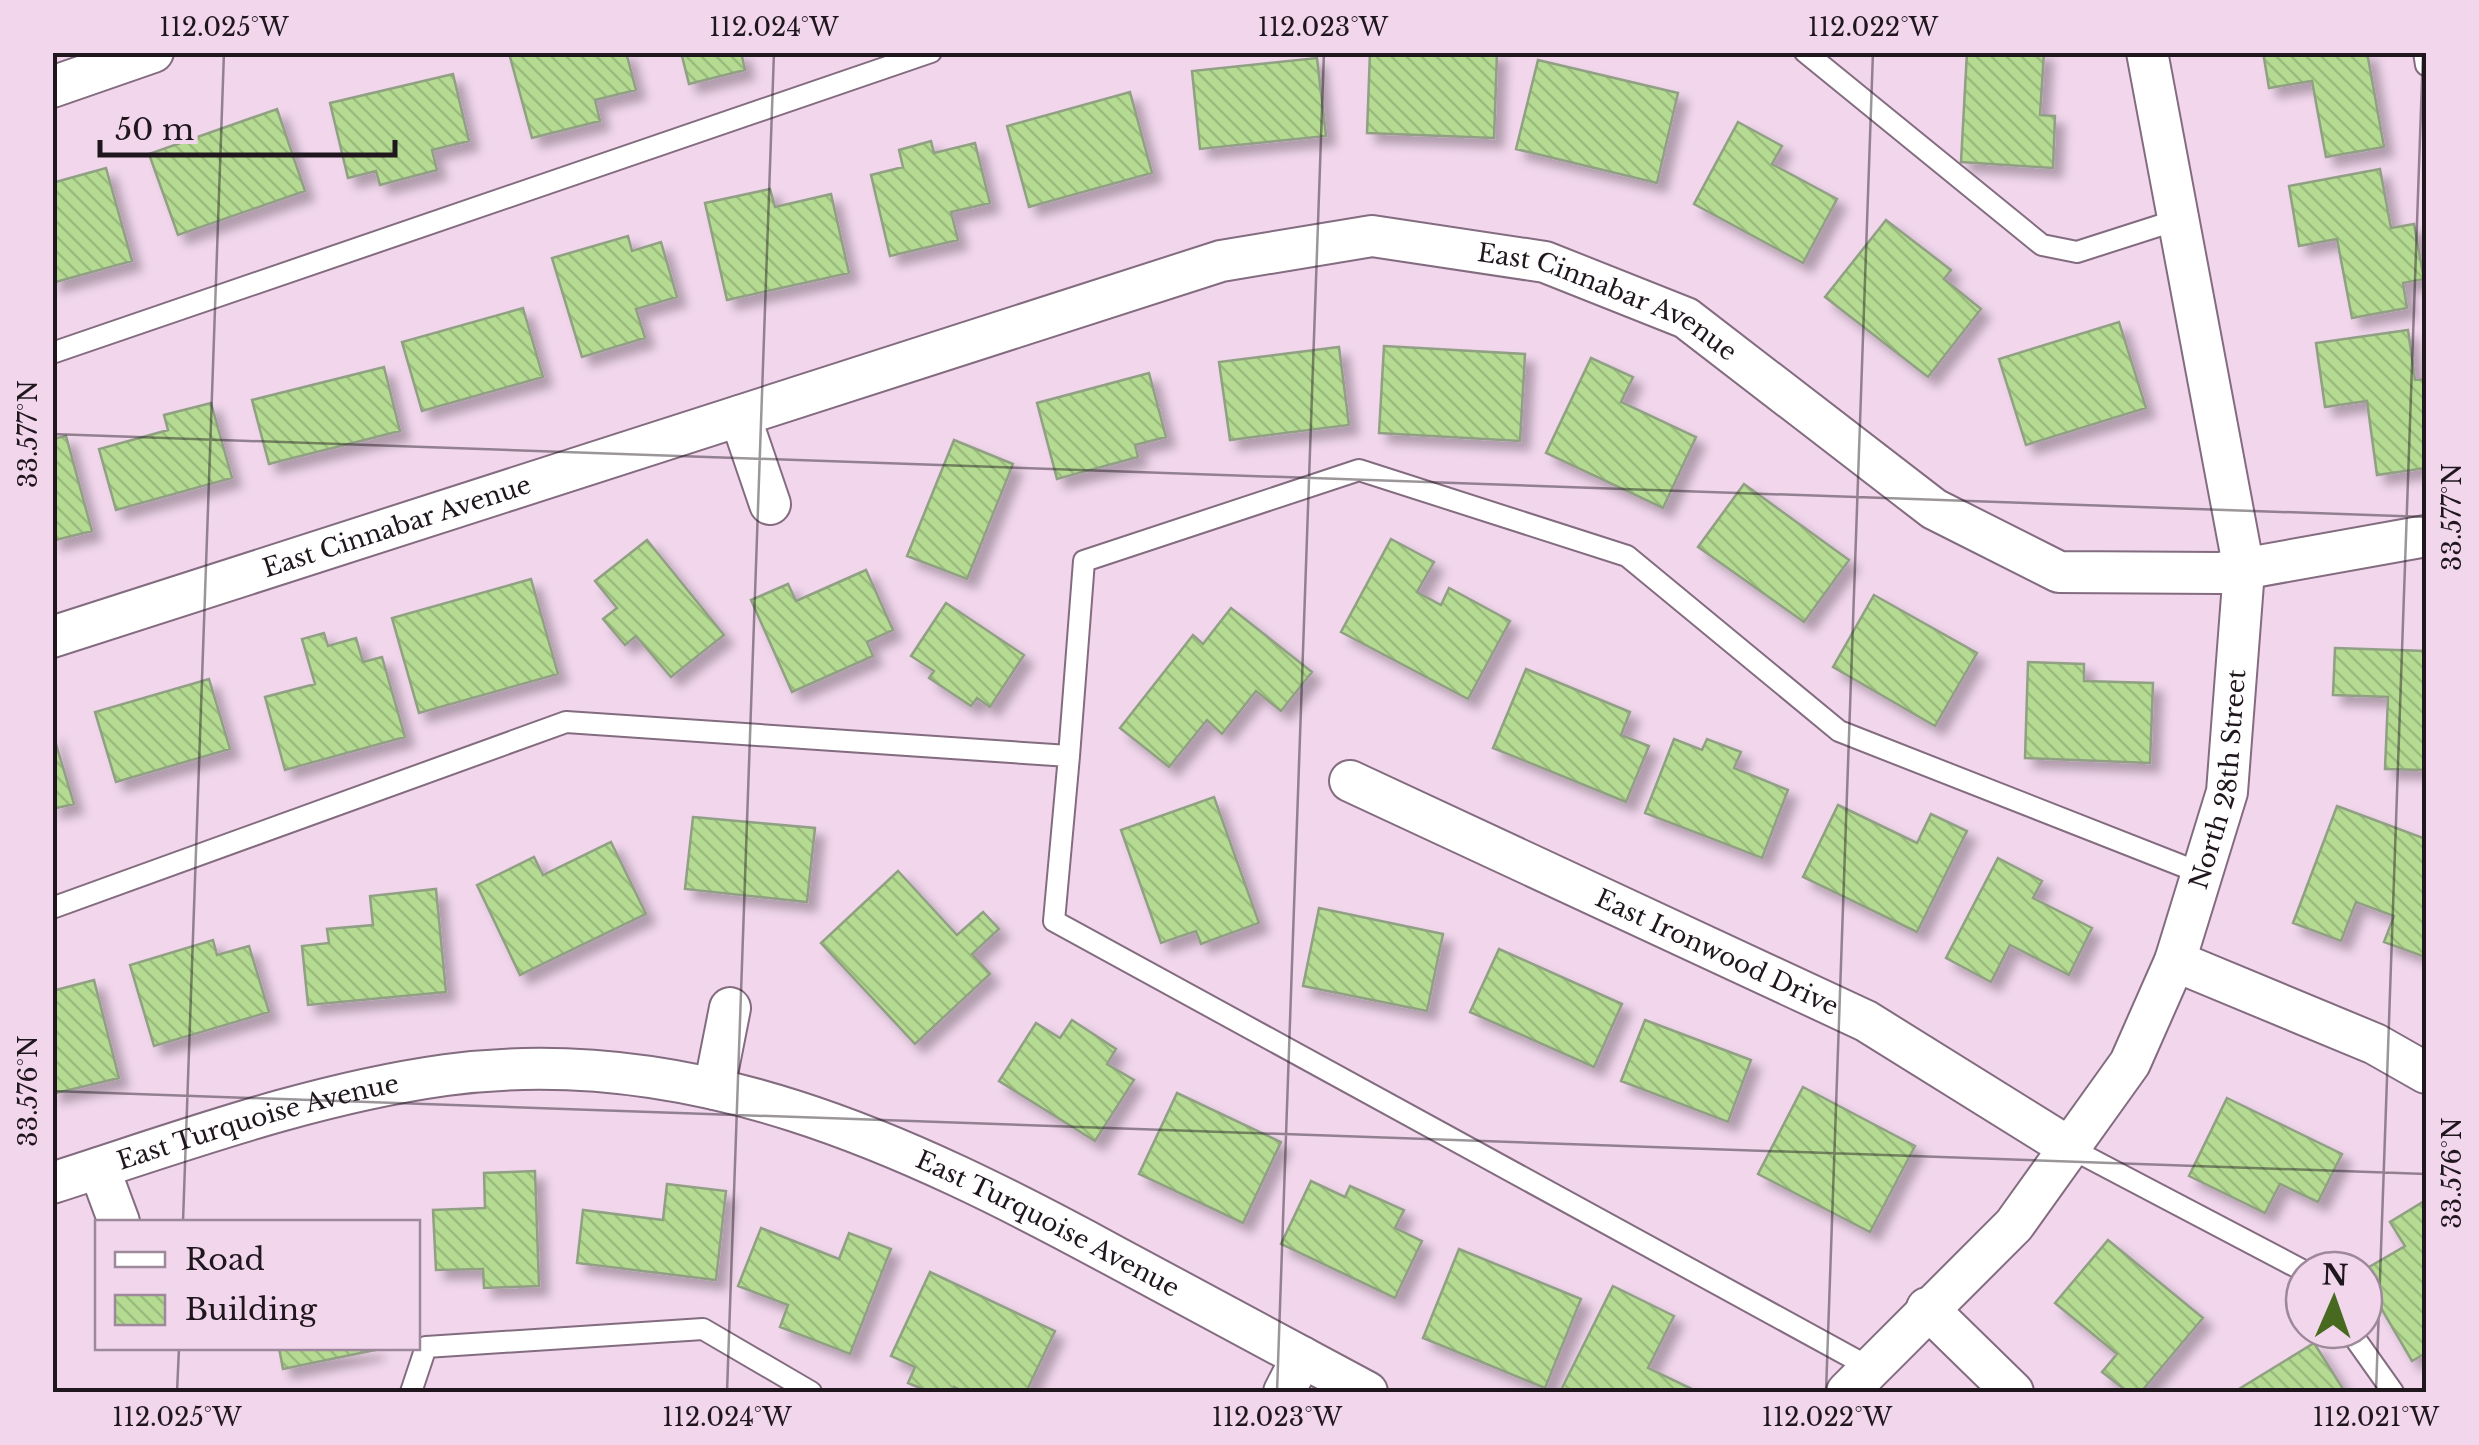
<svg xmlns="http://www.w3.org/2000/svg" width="2479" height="1445" font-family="'Libre Baskerville',serif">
  <defs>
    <pattern id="building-back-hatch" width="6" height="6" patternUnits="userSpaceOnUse" patternTransform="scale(2.5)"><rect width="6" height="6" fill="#b4db91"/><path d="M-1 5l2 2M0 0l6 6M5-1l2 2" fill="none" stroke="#9abb7d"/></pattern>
    <filter id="shadow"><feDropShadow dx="9" dy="9" stdDeviation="5" flood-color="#0004"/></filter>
  </defs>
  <rect width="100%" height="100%" fill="#f1d6ec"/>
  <path fill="url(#building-back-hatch)" stroke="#919f84" stroke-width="2.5" filter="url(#shadow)" d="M626 52 636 90 595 100 600 121 532 138 509 53Z
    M681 52H741L745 70 689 84Z
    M1370 52H1497L1494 138 1367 133Z
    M1967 52H2044L2040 115 2055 116 2053 168 1961 162Z
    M2263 52H2367L2384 147 2326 157 2312 81 2269 88Z
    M1317 58 1326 136 1200 149 1192 71Z
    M1538 60 1678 93 1657 183 1516 149Z
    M453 74 469 141 432 150 437 170 380 185 376 171 348 178 330 103Z
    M1130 92 1152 173 1029 207 1007 126Z
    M277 109 305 191 178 235 149 154Z
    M1738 122 1782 146 1772 164 1837 199 1803 263 1694 204Z
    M931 141 934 153 975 143 990 203 951 212 958 240 890 256 871 175 903 167 899 150Z
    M106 168 132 261 52 283V183Z
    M2380 169 2391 228 2414 224 2424 279 2403 283 2407 308 2352 318 2337 239 2299 246 2289 186Z
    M770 189 775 207 831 194 849 273 727 300 705 203Z
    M1886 220 1951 270 1944 279 1981 309 1928 377 1825 297Z
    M628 236 632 251 661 242 677 297 636 309 645 338 582 357 552 258Z
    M523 308 543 377 422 411 402 342Z
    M2119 322 2146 408 2026 445 1999 359Z
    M2408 330 2415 380 2426 379V468L2377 475 2367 401 2325 407 2316 343Z
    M1384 346 1525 354 1520 441 1379 433Z
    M1339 347 1349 425 1230 440 1219 362Z
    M1591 358 1633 377 1621 402 1696 437 1663 508 1546 453Z
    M384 367 400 431 269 464 252 400Z
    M1149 373 1166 437 1135 445 1138 457 1057 479 1037 403Z
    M211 403 232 478 116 510 99 449 168 430 164 415Z
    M66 436 92 531 52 541V439Z
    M954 440 1013 464 967 579 907 556Z
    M1744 484 1849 560 1804 622 1698 547Z
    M1391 539 1434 562 1417 592 1441 605 1449 588 1510 621 1468 699 1341 632Z
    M647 540 724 635 671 677 636 636 625 645 603 619 617 608 595 581Z
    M866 570 893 630 867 642 873 656 792 692 751 600 788 584 796 601Z
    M531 579 558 674 419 713 392 618Z
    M1874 595 1977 653 1935 726 1833 667Z
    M946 603 1024 655 990 707 977 698 971 706 929 678 934 671 911 656Z
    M1231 608 1312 672 1281 711 1256 691 1222 734 1207 720 1169 767 1120 728 1193 635 1203 644Z
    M324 633 328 646 356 638 363 662 382 657 405 737 285 770 265 697 315 684 302 639Z
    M2335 648 2426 651V770L2385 769 2388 697 2333 695Z
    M2028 662 2084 664V681L2153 683 2150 763 2025 758Z
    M1526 669 1630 712 1621 735 1649 746 1626 802 1493 748Z
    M209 679 230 749 116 782 95 712Z
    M52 731 74 804 52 809Z
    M1674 739 1702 750 1707 739 1741 752 1734 768 1788 790 1762 858 1645 813Z
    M1214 797 1259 923 1201 944 1196 931 1161 943 1121 830Z
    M1838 805 1917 843 1931 814 1967 831 1917 932 1803 877Z
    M2337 806 2426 839 2425 957 2384 942 2394 916 2356 902 2341 941 2293 923Z
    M693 817 815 828 807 902 685 889Z
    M611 842 646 914 520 975 477 885 534 857 543 875Z
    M1998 858 2042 881 2033 898 2092 928 2069 975 2010 945 1991 982 1946 958Z
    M898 871 957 935 983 912 999 929 972 954 990 974 915 1044 821 943Z
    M436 889 446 992 308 1005 302 946 329 943 327 929 373 925 370 896Z
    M1319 908 1443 934 1427 1011 1303 986Z
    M213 940 217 955 249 946 269 1012 154 1046 130 965Z
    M1499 949 1622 1004 1594 1067 1470 1012Z
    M94 980 119 1078 52 1094V991Z
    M1072 1020 1116 1049 1107 1064 1134 1080 1095 1141 999 1081 1036 1023 1060 1038Z
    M1645 1020 1751 1060 1728 1122 1621 1081Z
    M1803 1087 1915 1146 1870 1232 1758 1174Z
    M1177 1093 1281 1142 1243 1223 1139 1174Z
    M2227 1098 2342 1154 2318 1202 2280 1184 2265 1213 2189 1176Z
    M535 1171 539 1286 484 1288 483 1269 436 1270 433 1210 485 1208 484 1173Z
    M1311 1181 1345 1197 1350 1186 1404 1210 1395 1228 1422 1241 1395 1298 1281 1244Z
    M667 1184 726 1191 716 1280 577 1263 583 1210 663 1220Z
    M2426 1200V1353L2412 1361 2364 1279V1270L2405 1246 2390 1222Z
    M761 1228 839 1259 849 1233 891 1249 850 1354 780 1327 788 1305 738 1286Z
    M2108 1240 2203 1318 2141 1392H2128L2102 1372 2117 1354 2055 1303Z
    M1459 1249 1581 1299 1545 1388 1423 1338Z
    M930 1272 1055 1331 1026 1392H965L954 1387 952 1392H930L908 1383 915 1367 891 1356Z
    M1613 1286 1674 1316 1648 1368 1698 1392H1560Z
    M2314 1343 2345 1392H2234Z
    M279 1348H374L375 1350 283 1369Z"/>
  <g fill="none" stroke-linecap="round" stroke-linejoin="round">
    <g stroke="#836c7f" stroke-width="24">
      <path id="service" d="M1805 52 2042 245 2077 252 2180 219
        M2424 52 2426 65
        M52 353 931 52
        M1069 756 1084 561 1359 470 1627 556 1839 731 2203 874
        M52 908 566 722 1069 756 1054 921 1869 1367
        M2070 1148 2304 1271
        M2349 1330 2393 1392
        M411 1392 426 1347 703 1329 811 1392"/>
    </g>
    <g stroke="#836c7f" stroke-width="44">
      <g id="minor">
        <path d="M52 87 153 52"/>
        <path d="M740 416 770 504"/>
        <path id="s1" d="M52 637 1221 261 1372 236 1545 262 1686 318 1934 509 2059 572 2220 573 2426 536"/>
        <path id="s2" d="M1350 781 1866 1021 2070 1148"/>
        <path d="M2175 961 2375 1044 2426 1073"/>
        <path d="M714 1089 730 1008"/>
        <path d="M99 1168 119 1222"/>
        <path id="s3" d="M52 1183C183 1141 310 1094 446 1075 691 1042 906 1143 1114 1256 1199 1301 1283 1347 1367 1392"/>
        <path d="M1927 1308 2013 1392"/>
        <path d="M1284 1392 1302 1357"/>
        <path id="s4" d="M1847 1392 2014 1225 2130 1063 2175 961 2227 792 2244 570 2147 52"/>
      </g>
    </g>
    <use href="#service" stroke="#fff" stroke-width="20"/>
    <use href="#minor" stroke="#fff" stroke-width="40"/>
  </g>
  <path fill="none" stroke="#1f161e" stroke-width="2.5" stroke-opacity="0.45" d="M52 434 2426 517M52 1091 2426 1174M183 1222 224 52M177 1392 179 1348M727 1392 774 52M1277 1392 1324 52M1826 1392 1873 52M2376 1392 2423 52"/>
  <g text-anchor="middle" stroke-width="8" stroke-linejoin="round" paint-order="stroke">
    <g font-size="25" fill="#1f161e" stroke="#f1d6ec">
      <text dy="9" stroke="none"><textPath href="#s1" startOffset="1628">East Cinnabar Avenue</textPath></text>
      <text dy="9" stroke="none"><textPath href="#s1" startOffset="362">East Cinnabar Avenue</textPath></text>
      <text dy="9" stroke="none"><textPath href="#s4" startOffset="735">North 28th Street</textPath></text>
      <text dy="9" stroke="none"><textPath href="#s2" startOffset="405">East Ironwood Drive</textPath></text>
      <text dy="9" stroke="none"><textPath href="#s3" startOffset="215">East Turquoise Avenue</textPath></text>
      <text dy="9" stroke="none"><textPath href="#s3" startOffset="1040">East Turquoise Avenue</textPath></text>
    </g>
  </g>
  <rect width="2479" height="1445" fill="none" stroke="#f1d6ec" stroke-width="110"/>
  <rect x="95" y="1220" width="325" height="130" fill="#f1d6ec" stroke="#9d899a" stroke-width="2.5"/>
  <rect x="115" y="1252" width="50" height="15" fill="#ffffff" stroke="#9d899a" stroke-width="2.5"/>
  <text x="185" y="1270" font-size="30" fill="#1f161e">Road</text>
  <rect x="115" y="1295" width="50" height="30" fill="url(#building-back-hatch)" stroke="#9d899a" stroke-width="2.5"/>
  <text x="185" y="1320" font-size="30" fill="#1f161e">Building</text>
  <g transform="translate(2334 1300) rotate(2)"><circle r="48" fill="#f1d6ec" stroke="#9d899a" stroke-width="2.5"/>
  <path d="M0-8L18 38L0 25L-18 38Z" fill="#476920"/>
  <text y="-15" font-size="28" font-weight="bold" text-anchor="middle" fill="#1f161e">N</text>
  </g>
  <path d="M100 140v15h295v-15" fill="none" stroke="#1f161e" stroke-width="5"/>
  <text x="115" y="140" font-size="30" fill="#1f161e" stroke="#f1d6ec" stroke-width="8" paint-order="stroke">50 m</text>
  <rect x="55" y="55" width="2369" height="1335" fill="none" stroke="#1f161e" stroke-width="4"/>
  <g font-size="25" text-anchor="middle" fill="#1f161e">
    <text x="224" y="36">112.025°W</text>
    <text x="774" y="36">112.024°W</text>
    <text x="1323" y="36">112.023°W</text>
    <text x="1873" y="36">112.022°W</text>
    <text transform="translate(28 434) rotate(-90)" y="9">33.577°N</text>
    <text transform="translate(2452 517) rotate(-90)" y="9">33.577°N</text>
    <text transform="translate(28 1091) rotate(-90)" y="9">33.576°N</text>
    <text transform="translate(2452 1173) rotate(-90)" y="9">33.576°N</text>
    <text x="177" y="1426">112.025°W</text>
    <text x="727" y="1426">112.024°W</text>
    <text x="1277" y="1426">112.023°W</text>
    <text x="1827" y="1426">112.022°W</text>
    <text x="2376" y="1426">112.021°W</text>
  </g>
</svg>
